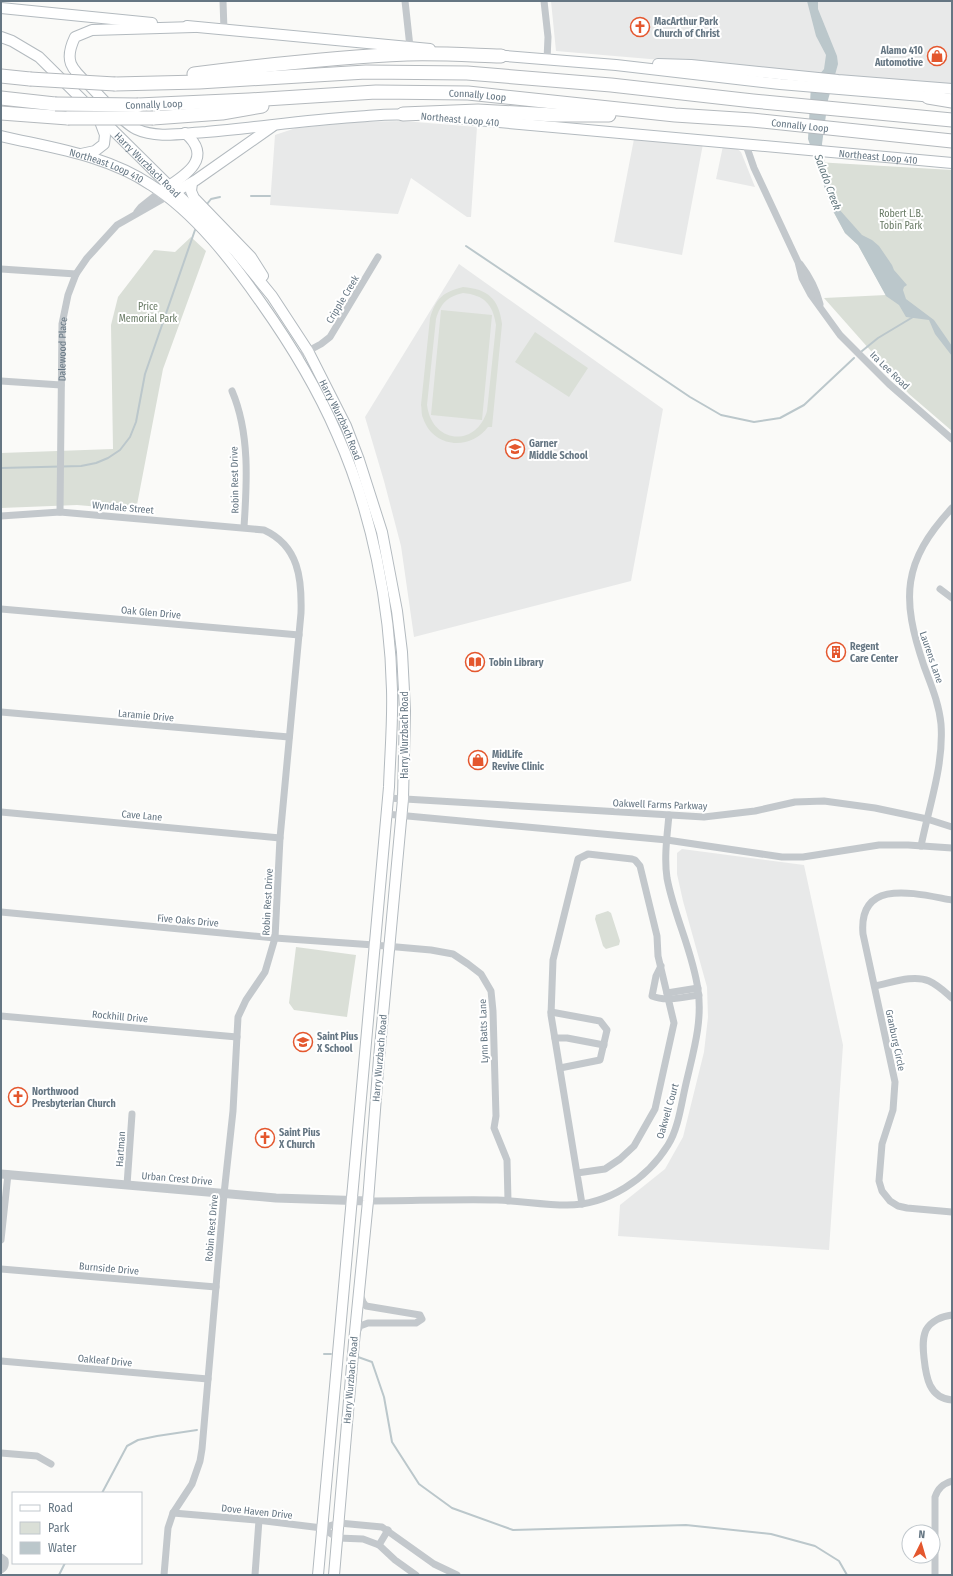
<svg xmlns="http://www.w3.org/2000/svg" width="953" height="1576" font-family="'Fira Sans Condensed',sans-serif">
  <rect width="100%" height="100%" fill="#fafaf8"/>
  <path fill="#e8e9e9" d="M551 1H952V85L556 51Z
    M403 121 477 127 471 217H467L411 178 398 214 270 205 275 135 296 128 356 122Z
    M634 139 703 144 682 255 614 242Z
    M723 146 735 147 741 152 755 187 716 179Z
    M459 264 663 409 631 581 414 637 401 546 384 481 365 417Z
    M682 849 804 865 843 1045 829 1250 618 1236 620 1205 665 1169 683 1137 704 1052 708 1017 707 987 683 901 677 874V853Z"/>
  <path fill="#dadfd7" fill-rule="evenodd" d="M816 162 952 170V431L909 394 824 298 886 295 858 245 845 233 832 209Z
    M191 237 206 251 163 369 136 510 77 505 1 508V453L113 449 111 325 118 297 154 250 175 252Z
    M463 287C488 289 499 299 502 324L492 427H488C470 451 433 448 423 418 421 414 422 409 421 405L430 318C436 298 443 292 463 287ZM463 293C484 295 493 304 496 325L487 411C476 448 432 444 427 405L436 319C441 303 447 297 463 293Z
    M441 310 492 315 482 420 431 415Z
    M535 332 588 368 569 397 515 362Z
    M608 911 611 913 620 941 619 945 606 949 603 946 595 919 596 915Z
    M296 947 356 955 347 1017 294 1010 289 1003Z"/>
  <path fill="#bbc7cb" d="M807 1H818V9L837 56 838 64 828 100 822 144 825 166 838 208 862 235 872 240 879 246 892 265 894 270 907 285 904 287 903 290 906 299 934 320 952 346V356L935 334 929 320 906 317 899 305 886 296 858 245 845 233 832 209 808 139 811 85 824 69 826 55 816 36Z"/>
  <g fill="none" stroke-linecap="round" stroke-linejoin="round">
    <path stroke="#bbc7cb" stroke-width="2" d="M251 196H270
      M207 204 211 199 220 197
      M466 246 690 397 721 415 754 422 780 418 804 405 854 358
      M862 351 878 338 913 317
      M1 468 81 466 96 463 108 458 120 450 130 437 136 422 145 374 195 230
      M324 1354H331
      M358 1357 372 1362 384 1397 392 1442 419 1484 452 1508 513 1530 686 1525 771 1534 815 1546 839 1561 847 1575
      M102 1493 127 1446 138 1440 157 1436 197 1430
      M59 1575 65 1563"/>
    <g stroke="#b3babf" stroke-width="12">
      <g id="secondary">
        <path d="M1 8 152 23"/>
        <path d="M187 26 430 49"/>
        <path d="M194 27 92 30 75 37C63 62 72 69 90 86 101 97 123 123 136 129 157 139 184 133 206 132 255 128 304 120 354 117 372 116 391 113 409 115"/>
        <path id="s2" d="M1 37 12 41 39 57 236 252 272 296 308 351 346 426 359 460 382 532 397 611 402 652 405 711 403 799 379 1058 368 1201 354 1342 334 1575"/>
        <path d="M494 55 616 65 780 84 934 97"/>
        <path d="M658 64 691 65 838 80 952 89"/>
        <path id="s3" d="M443 117 952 163"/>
        <path id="s4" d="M1 136C52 148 107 155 151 185 195 213 232 261 262 304 291 345 317 388 337 434 372 512 390 605 392 690 393 722 390 755 389 787L318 1575"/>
        <path d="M81 154 95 151 104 144 105 135 99 119"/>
        <path d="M192 183 191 191 194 198 251 257 263 276"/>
        <path d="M164 189C186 175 214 158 185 133"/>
        <path d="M170 195 196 180 273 126"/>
      </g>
    </g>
    <g stroke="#b4b9bd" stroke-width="15">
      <g id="motorway">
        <path d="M194 74C265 65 335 57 407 54 438 53 470 55 501 56"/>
        <path d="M1 76 30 79"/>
        <path d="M115 84 199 82 366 72 467 73 611 85 753 101 952 120"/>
        <path d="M928 97 952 101"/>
        <path d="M1 98 55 104"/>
        <path id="s5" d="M138 105 249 100 376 92 468 93 675 115 752 120 952 141"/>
        <path d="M1 113 68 118"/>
        <path d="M403 114 478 111 555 115H609"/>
        <path d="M153 118 222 113 262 106"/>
      </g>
    </g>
    <g stroke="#c3c8cc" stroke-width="7">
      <path d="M223 1 224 30"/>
      <path d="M405 1 410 47"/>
      <path d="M544 1 548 37 547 60"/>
      <path d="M746 145 754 168 798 262 802 278 811 295 840 335 889 384 952 439"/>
      <path d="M137 212 141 207 161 191"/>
      <path d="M800 264C810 277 816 288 820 304"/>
      <path d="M1 269 76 274"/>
      <path d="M297 357 321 344 330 337 378 257"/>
      <path d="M1 381 61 385"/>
      <path d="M232 391C250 433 247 483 244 527"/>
      <path id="s1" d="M60 512 62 324 68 295 76 274 87 258 117 225 168 196"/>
      <path d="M1 516 60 512 264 530C299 546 302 579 301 613L280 838 275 938 265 972 246 1000 238 1017 233 1111 224 1194 202 1449 200 1461 192 1484 173 1513 168 1528 164 1575"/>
      <path d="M940 589 952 598"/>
      <path d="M1 609 299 635"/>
      <path d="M1 712 289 737"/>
      <path d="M388 798 704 817 755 811 795 802 824 801 875 808 927 819 952 827"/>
      <path d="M1 812 280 838"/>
      <path d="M386 814 667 840 782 857H803L879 845H908L952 848"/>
      <path d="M921 846C929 806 944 765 941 724 939 703 931 685 924 666 901 598 902 562 952 508"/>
      <path d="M952 900C917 894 858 877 863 934L895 1082 893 1110 882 1144 879 1181 882 1191 890 1201 898 1206 907 1208 952 1212"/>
      <path d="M1 912 275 938 374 945 431 950 453 954 468 964 481 974 491 991 493 1011 496 1116 494 1128 507 1160 508 1201"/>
      <path d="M661 966 656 976 652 996C666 1002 684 997 699 995"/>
      <path d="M875 986C891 983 913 974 929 981 938 985 945 992 952 998"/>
      <path d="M667 993 698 988"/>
      <path d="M551 1012 600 1021 607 1030 600 1060 560 1068"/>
      <path d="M1 1016 237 1037"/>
      <path d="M555 1038H567L604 1045"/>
      <path d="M577 1173 605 1169 620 1159 634 1146 655 1109 674 1023 658 956 657 936 640 866 635 860 632 859 588 854 578 859 553 960 551 1015 582 1204"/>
      <path d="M127 1185 132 1114"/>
      <path d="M368 1201C411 1201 454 1199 497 1200 521 1201 544 1205 567 1205 608 1205 647 1179 668 1145 678 1129 681 1106 685 1088 692 1056 703 1023 698 990 693 952 674 916 667 878 664 858 667 836 669 815"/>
      <path d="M1 1240 8 1174"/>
      <path d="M1 1269 216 1287"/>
      <path d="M952 1315C942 1316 931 1321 926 1330 922 1339 923 1349 924 1358 926 1377 929 1398 952 1400"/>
      <path d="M356 1334 360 1326 368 1323H416L422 1319 420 1315 366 1306 363 1302 360 1294"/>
      <path d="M1 1361 208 1379"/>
      <path d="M1 1453 37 1456 51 1464"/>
      <path d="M173 1513 257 1520 322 1528 339 1523 382 1527 434 1564 457 1575"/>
      <path d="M322 1528 338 1538 363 1539 379 1545 395 1560 416 1575"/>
      <path d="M379 1545 388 1530"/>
      <path d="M1 1557 5 1560C6 1565 5 1568 1 1570"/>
      <path d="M255 1575 259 1520"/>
      <path d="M935 1575V1497C938 1488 943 1484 952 1481"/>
    </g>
    <path stroke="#c3c8cc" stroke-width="9" d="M1 1174 276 1198 368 1201"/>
    <use href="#secondary" stroke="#fff" stroke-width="10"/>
    <use href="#motorway" stroke="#fff" stroke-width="13"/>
    <g stroke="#b4b9bd" stroke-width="15" stroke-linecap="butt">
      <path id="motorway-bridge" d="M30 79 115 84
        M55 104 138 105
        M68 118H153"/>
    </g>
    <use href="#motorway-bridge" stroke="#fff" stroke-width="13"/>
  </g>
  <defs>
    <g id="church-ring" transform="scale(1)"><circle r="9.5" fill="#fff" stroke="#e4572e" stroke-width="1.5"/><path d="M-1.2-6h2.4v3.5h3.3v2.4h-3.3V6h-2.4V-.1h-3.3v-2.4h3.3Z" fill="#e4572e"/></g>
    <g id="shop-ring" transform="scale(1)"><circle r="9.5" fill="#fff" stroke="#e4572e" stroke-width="1.5"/><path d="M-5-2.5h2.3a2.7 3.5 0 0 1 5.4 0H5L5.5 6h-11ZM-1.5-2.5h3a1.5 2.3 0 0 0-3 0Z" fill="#e4572e"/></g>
    <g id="school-ring" transform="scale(1)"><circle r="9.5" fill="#fff" stroke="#e4572e" stroke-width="1.5"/><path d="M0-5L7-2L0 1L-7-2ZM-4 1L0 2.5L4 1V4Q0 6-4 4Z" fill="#e4572e"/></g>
    <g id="building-ring" transform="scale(1)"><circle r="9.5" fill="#fff" stroke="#e4572e" stroke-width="1.5"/><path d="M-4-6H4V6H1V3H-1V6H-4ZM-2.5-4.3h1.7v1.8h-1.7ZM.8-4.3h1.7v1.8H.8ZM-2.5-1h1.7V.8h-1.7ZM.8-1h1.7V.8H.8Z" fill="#e4572e"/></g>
    <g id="library-ring" transform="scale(1)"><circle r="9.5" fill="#fff" stroke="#e4572e" stroke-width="1.5"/><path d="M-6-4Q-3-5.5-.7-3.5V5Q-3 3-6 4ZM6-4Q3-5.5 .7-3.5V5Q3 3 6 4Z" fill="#e4572e"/></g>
  </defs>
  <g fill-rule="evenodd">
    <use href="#church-ring" x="640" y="27"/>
    <use href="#shop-ring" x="937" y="56"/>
    <use href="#school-ring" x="515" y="449"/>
    <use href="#building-ring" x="836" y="652"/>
    <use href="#library-ring" x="475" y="662"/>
    <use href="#shop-ring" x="478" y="760"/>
    <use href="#school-ring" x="303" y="1042"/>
    <use href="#church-ring" x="18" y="1097"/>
    <use href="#church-ring" x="265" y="1138"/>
  </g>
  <g text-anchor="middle" stroke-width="4" stroke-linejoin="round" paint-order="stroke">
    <g font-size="10" font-weight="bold" fill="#657683" stroke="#fff" text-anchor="start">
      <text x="654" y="25">MacArthur Park<tspan x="654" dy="12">Church of Christ</tspan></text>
      <text x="923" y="54" text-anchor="end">Alamo 410<tspan x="923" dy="12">Automotive</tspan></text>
      <text x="529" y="447">Garner<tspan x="529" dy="12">Middle School</tspan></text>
      <text x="850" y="650">Regent<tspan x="850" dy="12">Care Center</tspan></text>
      <text x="489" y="666">Tobin Library</text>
      <text x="492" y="758">MidLife<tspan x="492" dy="12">Revive Clinic</tspan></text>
      <text x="317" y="1040">Saint Pius<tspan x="317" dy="12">X School</tspan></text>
      <text x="32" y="1095">Northwood<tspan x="32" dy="12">Presbyterian Church</tspan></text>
      <text x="279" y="1136">Saint Pius<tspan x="279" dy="12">X Church</tspan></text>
    </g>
    <g font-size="10" fill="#657683" stroke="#fff">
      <text dy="4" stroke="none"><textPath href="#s5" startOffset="340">Connally Loop</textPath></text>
      <text transform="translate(154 104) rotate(-2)" y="4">Connally Loop</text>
      <text transform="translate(460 119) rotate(5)" y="4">Northeast Loop 410</text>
      <text dy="4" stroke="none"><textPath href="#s5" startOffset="664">Connally Loop</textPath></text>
      <text dy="4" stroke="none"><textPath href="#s3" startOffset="437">Northeast Loop 410</textPath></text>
      <text dy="4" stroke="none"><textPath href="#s2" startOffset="196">Harry Wurzbach Road</textPath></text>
      <text dy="4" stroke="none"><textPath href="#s4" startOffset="110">Northeast Loop 410</textPath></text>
      <text transform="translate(342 299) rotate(-59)" y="4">Cripple Creek</text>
      <text dy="4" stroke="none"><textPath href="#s1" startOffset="163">Dalewood Place</textPath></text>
      <text transform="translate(890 370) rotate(44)" y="4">Ira Lee Road</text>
      <text dy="4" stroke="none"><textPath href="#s2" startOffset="519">Harry Wurzbach Road</textPath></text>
      <text transform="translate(234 480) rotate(-91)" y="4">Robin Rest Drive</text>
      <text transform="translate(123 507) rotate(5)" y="4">Wyndale Street</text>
      <text transform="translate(151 612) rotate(5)" y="4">Oak Glen Drive</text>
      <text transform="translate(932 657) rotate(71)" y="4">Laurens Lane</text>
      <text transform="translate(146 715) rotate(5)" y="4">Laramie Drive</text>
      <text transform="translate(404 735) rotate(-90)" y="4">Harry Wurzbach Road</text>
      <text transform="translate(660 804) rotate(2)" y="4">Oakwell Farms Parkway</text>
      <text transform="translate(142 815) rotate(5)" y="4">Cave Lane</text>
      <text transform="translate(267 902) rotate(-87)" y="4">Robin Rest Drive</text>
      <text transform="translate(188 920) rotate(5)" y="4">Five Oaks Drive</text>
      <text transform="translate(120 1016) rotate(5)" y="4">Rockhill Drive</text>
      <text transform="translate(483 1031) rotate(-92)" y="4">Lynn Batts Lane</text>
      <text transform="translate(896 1040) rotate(78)" y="4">Granburg Circle</text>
      <text transform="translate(379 1058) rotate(-85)" y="4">Harry Wurzbach Road</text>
      <text transform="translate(667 1111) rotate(-74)" y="4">Oakwell Court</text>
      <text transform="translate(120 1149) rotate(-86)" y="4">Hartman</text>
      <text transform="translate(177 1178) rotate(5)" y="4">Urban Crest Drive</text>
      <text transform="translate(211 1228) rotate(-85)" y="4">Robin Rest Drive</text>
      <text transform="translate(109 1268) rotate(5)" y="4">Burnside Drive</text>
      <text transform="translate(105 1360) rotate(5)" y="4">Oakleaf Drive</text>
      <text transform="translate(350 1380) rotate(-85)" y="4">Harry Wurzbach Road</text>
      <text transform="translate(257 1511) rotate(6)" y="4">Dove Haven Drive</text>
    </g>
    <g font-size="10" fill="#687a64" stroke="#fff">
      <text x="901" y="217">Robert L.B.<tspan x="901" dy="12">Tobin Park</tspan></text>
      <text x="148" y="310">Price<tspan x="148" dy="12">Memorial Park</tspan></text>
    </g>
    <g font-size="11" font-style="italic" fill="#60757c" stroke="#fff">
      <text transform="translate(828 182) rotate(70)" y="4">Salado Creek</text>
    </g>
  </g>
  <rect width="953" height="1576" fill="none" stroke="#657683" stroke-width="4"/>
  <rect x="12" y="1492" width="130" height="72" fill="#ffffff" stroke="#c1c8cd"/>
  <rect x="20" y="1505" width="20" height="6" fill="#ffffff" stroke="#c1c8cd"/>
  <text x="48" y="1512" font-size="12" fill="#657683">Road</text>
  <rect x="20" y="1522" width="20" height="12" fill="#dadfd7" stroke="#c1c8cd"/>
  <text x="48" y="1532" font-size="12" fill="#657683">Park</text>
  <rect x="20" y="1542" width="20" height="12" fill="#bbc7cb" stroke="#c1c8cd"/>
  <text x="48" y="1552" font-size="12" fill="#657683">Water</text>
  <g transform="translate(921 1544) rotate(5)"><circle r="19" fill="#ffffff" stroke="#c1c8cd"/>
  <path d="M0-3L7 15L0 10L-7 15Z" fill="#e4572e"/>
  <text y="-6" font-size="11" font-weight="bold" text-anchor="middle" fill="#657683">N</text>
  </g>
</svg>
